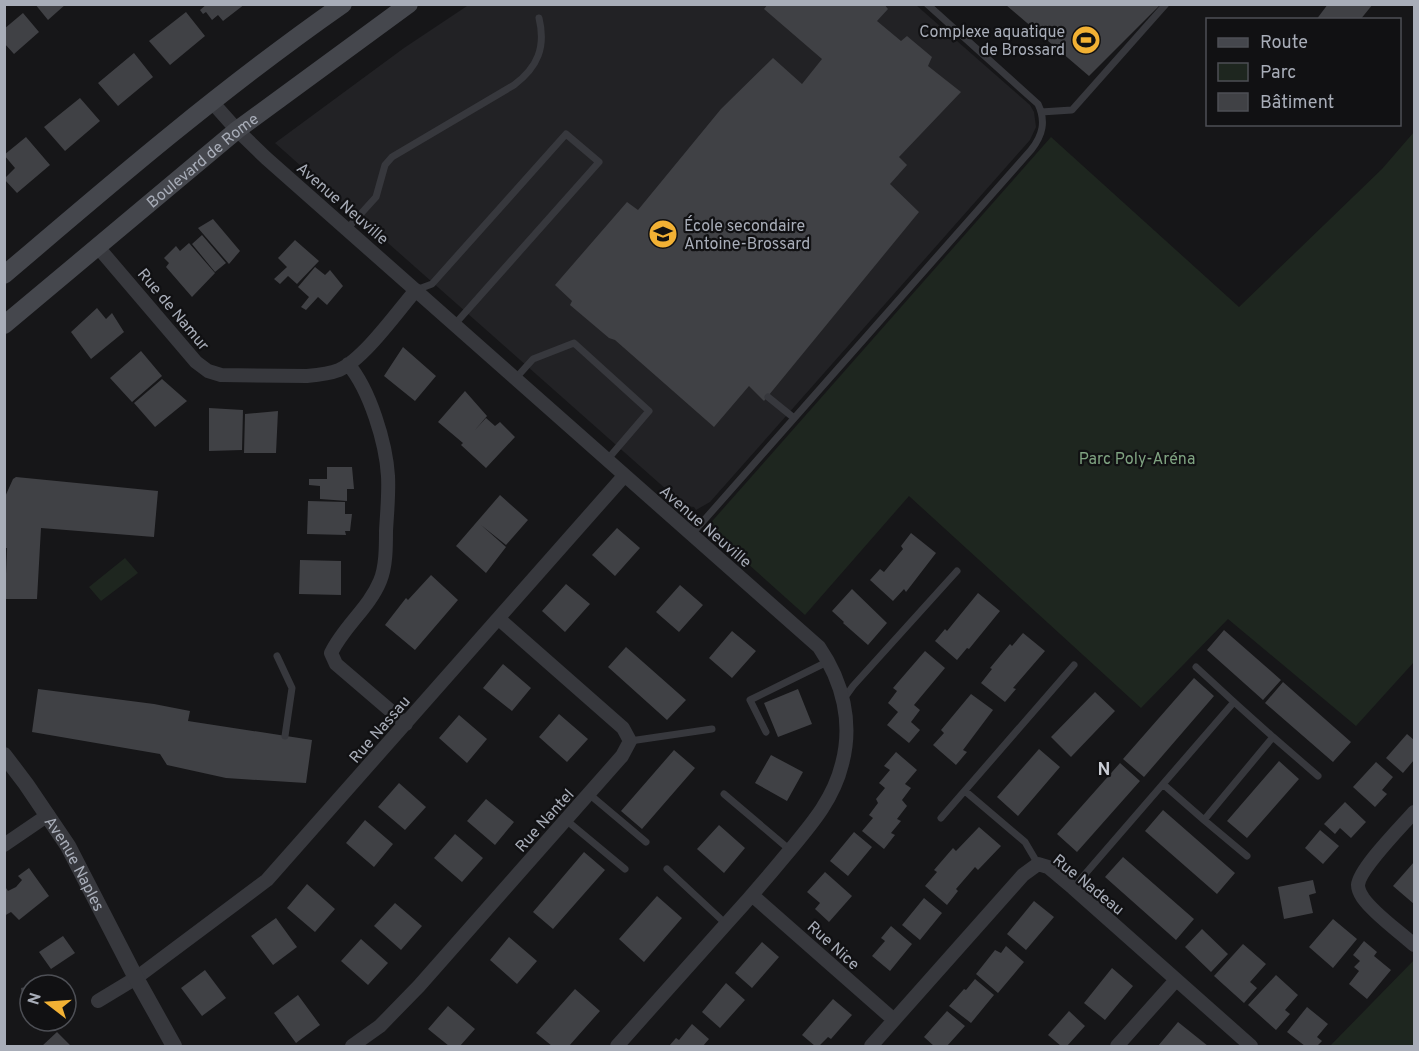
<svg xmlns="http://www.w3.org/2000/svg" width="1419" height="1051" font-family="Overpass,sans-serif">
  <rect width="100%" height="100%" fill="#161618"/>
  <path fill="#222225" d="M470 4 916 5 1030 105 1034 112 1036 127 1030 140 710 502 696 510 694 507 685 506 275 143 404 48Z"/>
  <path fill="#1e261f" d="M1414 132V662L1356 726 1228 619 1141 708 909 496 805 615 707 527 1051 137 1239 307 1382 169Z
    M125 558 138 573 101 601 89 587Z
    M1414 960V1046H1330Z"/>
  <path fill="#404145" d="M35 4H66L48 20Z
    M207 4H245L223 21 218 15 212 20 206 12 203 14 200 10Z
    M768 4H884L888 9 877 21 901 41 907 36 932 57 928 66 961 92 899 157 907 165 890 184 919 212 764 401 749 386 714 427 615 340 609 338 570 305 572 301 555 285 627 202 638 210 721 109 773 58 802 84 822 59 764 9Z
    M1328 4H1373L1360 20H1316Z
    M1006 5H1160L1089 76Z
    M186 12 205 36 170 65 149 41Z
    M23 13 39 32 14 54 4 43V29Z
    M134 53 153 77 118 106 98 83Z
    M80 98 100 121 65 151 44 127Z
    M26 137 50 165 17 193 4 179 15 168 4 155Z
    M213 219 240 251 229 264 198 228Z
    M202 235 226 263 215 272 192 244Z
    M295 240 319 261 297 284 288 276 280 284 274 279 287 267 278 258Z
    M189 243 215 273 192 297 166 267 169 263 164 258 176 246 180 251Z
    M315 267 325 275 330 270 343 286 327 305 318 297 306 310 301 307 309 297 298 287Z
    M97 308 106 319 112 313 124 332 91 359 71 332Z
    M403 347 436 376 415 401 384 376Z
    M141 351 162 376 132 402 110 378Z
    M162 379 187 401 155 427 134 403Z
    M465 391 487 416 475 430 486 418 495 426 500 422 515 437 486 468 461 445 463 443 438 422Z
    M209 408 243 410 242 450 209 451Z
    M278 411 276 453H244L245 414Z
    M327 467H352L354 489H347V501L320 499V486L309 485V479H327Z
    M16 477 158 491 154 537 41 528 37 599H5L7 548H4V499L13 479Z
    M500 495 528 520 506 545 481 525 506 547 486 573 456 546Z
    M308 501 345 502V514H352L350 531H345L346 535 307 534Z
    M617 528 640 548 615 576 592 555Z
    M911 533 936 553 906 592 904 589 893 601 870 580 880 569 884 572 903 549 901 546Z
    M300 560 341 561V595L299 594Z
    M431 575 458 600 415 650 385 625 406 598 408 600Z
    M566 584 590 604 565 632 542 611Z
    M680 585 703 605 679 632 656 612Z
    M852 589 887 623 868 645 843 623 844 622 832 611Z
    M978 593 1000 611 969 649 967 648 957 660 935 641 945 629 947 631Z
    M1224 630 1281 680 1263 700 1207 650Z
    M732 631 756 651 732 678 709 658Z
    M1023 633 1045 651 1013 688 1016 689 1005 702 981 683 992 669 990 668 1010 644 1012 646Z
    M626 647 686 700 667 720 608 667Z
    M925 651 945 668 914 705 920 710 911 722 920 730 909 743 887 725 898 712 888 703 897 691 893 688Z
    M503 664 531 688 512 711 483 688Z
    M1194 678 1214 696 1144 777 1123 759Z
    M1283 682 1351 742 1333 762 1265 703Z
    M38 689 154 704 190 711 188 721 312 740 306 783 226 778 167 765 160 754 32 732Z
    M798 689 812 724 778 737 764 703Z
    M1095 692 1115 711 1071 757 1051 737Z
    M971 694 993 710 963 750 967 752 956 765 933 745 944 733 941 730Z
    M559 714 588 739 567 762 539 737Z
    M459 715 487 739 467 763 439 738Z
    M1407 734 1414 740V760L1403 773 1386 758Z
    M1039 749 1060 767 1018 816 997 797Z
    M674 750 695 768 642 829 621 811Z
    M896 752 917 770 905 784 911 788 902 800 907 806 897 819 901 821 891 833 895 835 884 849 862 831 873 818 869 815 878 803 876 799 885 788 879 783 890 770 884 766Z
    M771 755 803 772 787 801 755 783Z
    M1279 761 1299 779 1247 838 1227 821Z
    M1376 762 1393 777 1382 790 1387 794 1375 807 1353 787Z
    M1120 763 1140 781 1077 852 1057 834Z
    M399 783 426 807 405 830 378 807Z
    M486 799 514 822 495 845 467 821Z
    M1345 802 1366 822 1351 838 1340 828 1335 834 1324 824Z
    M1163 810 1235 873 1217 894 1145 831Z
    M365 820 393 844 374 867 346 843Z
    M719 825 745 848 724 873 697 849Z
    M979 827 1001 846 978 870 975 867 956 889 958 891 947 905 925 886 937 872 934 870 953 848 956 851Z
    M1320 830 1339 846 1323 864 1305 848Z
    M854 832 872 847 848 876 830 861Z
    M455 834 483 858 462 882 434 858Z
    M584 852 605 870 553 929 533 912Z
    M1123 857 1194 919 1176 940 1105 877Z
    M1414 862V904L1393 886Z
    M29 868 49 896 19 920 11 912 4 916V885L8 891 16 887 22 880 18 876Z
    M825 872 852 896 829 922 815 909 820 903 807 892Z
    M1313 880 1316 893 1309 895 1313 913 1284 919 1278 887Z
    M307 884 335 909 315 932 287 908Z
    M657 896 682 918 644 962 619 939Z
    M924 898 942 913 920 940 902 925Z
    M1034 901 1054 917 1026 950 1007 934Z
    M395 903 422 926 401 950 374 926Z
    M276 918 297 947 273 965 251 936Z
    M1333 919 1357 939 1333 968 1309 947Z
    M891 926 912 944 890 971 872 956 885 941 881 938Z
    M1202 929 1228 954 1211 972 1185 947Z
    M63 936 75 953 51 969 39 952Z
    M509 937 537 961 517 984 490 960Z
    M361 939 388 963 368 985 341 961Z
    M1364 941 1377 952 1374 956 1391 970 1367 999 1349 984 1359 971 1354 967 1360 961 1353 955Z
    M762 942 779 957 752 988 735 973Z
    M1243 944 1266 964 1250 982 1257 988 1244 1003 1214 976Z
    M1006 946 1024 962 998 993 976 974 995 950 1001 953Z
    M1112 968 1133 986 1105 1020 1084 1003Z
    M205 970 226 998 202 1016 181 988Z
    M1276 975 1298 995 1285 1010 1290 1014 1276 1030 1248 1005Z
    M975 979 994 995 971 1023 949 1006 964 989 966 990Z
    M726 983 745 1000 720 1028 702 1012Z
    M30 986V1017L25 1018 21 988Z
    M575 989 600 1011 569 1046H552L536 1033Z
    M298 995 320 1025 296 1043 274 1013Z
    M833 999 852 1015 831 1039 828 1037 819 1046H815L802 1035Z
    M448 1006 475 1029 460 1046H449L428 1029Z
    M1307 1007 1328 1024 1317 1037 1322 1041 1317 1046H1305L1287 1032Z
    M947 1011 965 1026 947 1046H934L924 1037Z
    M1069 1011 1085 1026 1067 1046H1061L1048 1035Z
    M1178 1022 1208 1046H1158Z
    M692 1024 709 1039 703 1046H669L676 1038 679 1040Z
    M57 1032 71 1046H42Z"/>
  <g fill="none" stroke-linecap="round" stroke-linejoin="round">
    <path stroke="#37383d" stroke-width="7" d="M1041 112 1072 110 1166 4
      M347 229 376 197 385 165 392 157 514 85C538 67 546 47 539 18
      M416 290 432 284 566 134 599 162 455 324
      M515 379 533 359 574 343 649 411 607 460
      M768 397 794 418
      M691 535 1031 150C1043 135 1046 121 1038 104L927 4
      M277 656 292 688 285 736
      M1196 667 1234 702
      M843 700 853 686 957 571
      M766 732 750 700 829 661
      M1273 737 1318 776
      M630 741 712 729
      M965 791 1025 842 1038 864
      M589 794 646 842
      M724 794 790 850
      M941 818 1074 665
      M566 820 625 869
      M1204 820 1247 856
      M667 869 726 924
      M1073 888 1234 702 1273 737 1204 820 1164 785"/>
    <path stroke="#37383d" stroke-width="14" d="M212 102 237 130 266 158 819 647C843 682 853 723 842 764 833 801 809 827 785 856 766 879 746 902 726 924 689 965 653 1006 617 1046
      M97 246 196 362 208 371 221 375 307 376C318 375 329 374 339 370 364 359 397 312 416 290
      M348 364C370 390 386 443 388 476 389 494 387 513 386 531 386 547 386 567 380 581 369 608 344 626 331 653L336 664 406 724
      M1414 812C1402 826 1359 869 1358 885 1358 889 1361 895 1363 898 1375 915 1399 931 1414 945
      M4 845 48 815
      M752 895 894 1020
      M98 1001 136 978 267 880 624 476
      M352 1046 380 1026 419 986 622 756 630 741 623 728 499 619
      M871 1046 1023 875 1038 864 1048 867 1073 888 1251 1046
      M1117 1046 1176 980"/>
    <path stroke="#37383d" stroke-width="16" id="s1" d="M4 755 26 784 68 846 136 978 174 1046"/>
    <g stroke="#45474d" stroke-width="18">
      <path d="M4 275C114 181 224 87 343 4"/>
      <path id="s2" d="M4 325 237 130 409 4"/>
    </g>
  </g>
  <defs>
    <g id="stadium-disc" transform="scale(1.5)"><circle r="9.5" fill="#f2b134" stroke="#111113"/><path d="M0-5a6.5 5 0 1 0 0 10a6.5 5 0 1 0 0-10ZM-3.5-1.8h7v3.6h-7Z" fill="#111"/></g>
    <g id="school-disc" transform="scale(1.5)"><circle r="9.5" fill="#f2b134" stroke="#111113"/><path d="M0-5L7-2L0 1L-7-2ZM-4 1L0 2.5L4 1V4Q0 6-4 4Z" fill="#111"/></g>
  </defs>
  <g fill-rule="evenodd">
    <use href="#stadium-disc" x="1086" y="40"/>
    <use href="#school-disc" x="663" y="234"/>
  </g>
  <g text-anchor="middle" stroke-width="4.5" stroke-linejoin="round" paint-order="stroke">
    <g font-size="16" fill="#a8adb8" stroke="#111113" text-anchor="end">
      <text x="1065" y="37">Complexe aquatique<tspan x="1065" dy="18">de Brossard</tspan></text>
      <text x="684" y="231" text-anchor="start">École secondaire<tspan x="684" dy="18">Antoine-Brossard</tspan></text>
    </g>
    <g font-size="16" fill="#a8adb8" stroke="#111113">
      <text dy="6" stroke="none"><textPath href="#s2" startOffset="258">Boulevard de Rome</textPath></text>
      <text transform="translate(343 203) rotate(41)" y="6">Avenue Neuville</text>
      <text transform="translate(174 309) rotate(50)" y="6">Rue de Namur</text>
      <text transform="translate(706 526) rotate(41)" y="6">Avenue Neuville</text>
      <text transform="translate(379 729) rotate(-49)" y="6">Rue Nassau</text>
      <text transform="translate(544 820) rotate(-48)" y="6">Rue Nantel</text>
      <text dy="6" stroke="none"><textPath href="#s1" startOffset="130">Avenue Naples</textPath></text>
      <text transform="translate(1089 884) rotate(39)" y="6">Rue Nadeau</text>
      <text transform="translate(834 945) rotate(42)" y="6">Rue Nice</text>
    </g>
    <g font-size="16" fill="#7fa381" stroke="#111113">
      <text x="1137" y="464">Parc Poly-Aréna</text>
    </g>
    <g font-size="18" font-weight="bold" fill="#c9ccd4" stroke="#111113">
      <text x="1104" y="775">N</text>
    </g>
  </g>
  <rect width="1419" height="1051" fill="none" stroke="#a8adb8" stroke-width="12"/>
  <rect x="1206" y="18" width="195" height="108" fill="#111113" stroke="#4d4f55" stroke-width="1.5"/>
  <rect x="1218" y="38" width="30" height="9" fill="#45474d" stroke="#4d4f55" stroke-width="1.5"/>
  <text x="1260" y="48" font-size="18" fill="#a8adb8">Route</text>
  <rect x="1218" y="63" width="30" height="18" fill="#1e261f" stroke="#4d4f55" stroke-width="1.5"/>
  <text x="1260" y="78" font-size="18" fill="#a8adb8">Parc</text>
  <rect x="1218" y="93" width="30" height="18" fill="#404145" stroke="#4d4f55" stroke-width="1.5"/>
  <text x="1260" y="108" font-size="18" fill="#a8adb8">Bâtiment</text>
  <g transform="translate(48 1003) rotate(287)"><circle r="28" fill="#111113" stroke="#4d4f55" stroke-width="1.5"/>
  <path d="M0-4.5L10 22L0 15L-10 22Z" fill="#f2b134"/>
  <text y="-9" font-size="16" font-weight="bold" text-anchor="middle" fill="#a8adb8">N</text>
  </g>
</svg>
